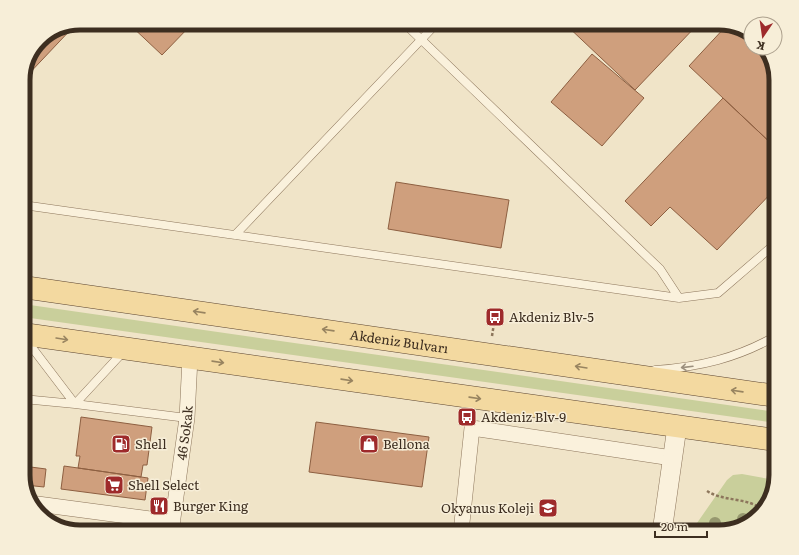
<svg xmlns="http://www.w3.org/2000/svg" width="799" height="555" font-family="Literata,serif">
  <rect width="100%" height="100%" fill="#f0e4c8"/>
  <path fill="#c9cf9b" d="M23 304 776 412V423L23 317Z
    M742 474 775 480 766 507 748 525 720 532H693L697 523 727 480 733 475Z"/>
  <path fill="#cf9f7d" stroke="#8d5f41" d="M128 23H188L191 25 162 55Z
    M564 23H699L635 90Z
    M76 24 23 80V76L40 39Z
    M727 25 751 33V48H765L769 51 776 79V148L689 66Z
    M592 54 644 98 602 146 551 102Z
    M723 98 776 148V188L717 250 670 207 651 226 625 201Z
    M396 182 509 200 501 248 388 229Z
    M81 417 152 427 147 465H143L141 477 78 468 80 456H76Z
    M316 422 429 437 422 487 309 472Z
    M23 466 46 469 44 487 25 485Z
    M64 466 148 478 145 500 61 489Z"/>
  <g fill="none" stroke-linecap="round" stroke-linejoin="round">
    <g stroke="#8d765c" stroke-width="9">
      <path id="service" d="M404 23 660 269 679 298
        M23 205 679 298 718 293 776 243
        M235 235 437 23
        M24 337 75 404 187 418
        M655 370C700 367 737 358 776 336
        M23 399 75 404 124 351"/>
    </g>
    <g stroke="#8d765c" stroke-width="16">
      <g id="minor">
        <path d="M30 503 173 522"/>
        <path id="s1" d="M171 532 187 418 190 358"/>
        <path d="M461 532 472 428 672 458"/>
      </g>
    </g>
    <g stroke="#8d765c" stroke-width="20">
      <path id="tertiary" d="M662 532 677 427"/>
    </g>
    <g stroke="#5b4430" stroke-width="23">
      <g id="primary">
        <path id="s2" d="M23 287 776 396"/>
        <path d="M23 334 776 440"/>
      </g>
    </g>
    <path stroke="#8d765c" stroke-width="2.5" stroke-dasharray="3 2" stroke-linecap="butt" d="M492 336 495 317
      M707 491C724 502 748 497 763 510"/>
    <use href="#service" stroke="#faf1dc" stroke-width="8"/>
    <use href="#minor" stroke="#faf1dc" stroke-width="15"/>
    <use href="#tertiary" stroke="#faf1dc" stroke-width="19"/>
    <use href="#primary" stroke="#f3d9a0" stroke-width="22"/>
  </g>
  <g fill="#96986f">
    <circle cx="743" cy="519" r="6"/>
    <circle cx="715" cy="523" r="6"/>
  </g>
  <defs><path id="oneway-shaft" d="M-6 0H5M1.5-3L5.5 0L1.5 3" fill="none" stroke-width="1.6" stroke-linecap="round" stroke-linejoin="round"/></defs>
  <g stroke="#988460">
    <use href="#oneway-shaft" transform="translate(199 312) rotate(-172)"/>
    <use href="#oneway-shaft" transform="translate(328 330) rotate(-172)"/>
    <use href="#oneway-shaft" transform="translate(62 339) rotate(9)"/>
    <use href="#oneway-shaft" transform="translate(218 362) rotate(8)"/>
    <use href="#oneway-shaft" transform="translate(581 367) rotate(-171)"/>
    <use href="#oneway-shaft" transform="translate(347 380) rotate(8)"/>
    <use href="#oneway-shaft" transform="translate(737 391) rotate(-172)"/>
    <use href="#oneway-shaft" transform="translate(475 398) rotate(8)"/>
  </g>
  <use stroke="#9c907e" href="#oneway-shaft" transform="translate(687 367) rotate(173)"/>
  <defs>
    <g id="bus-square" transform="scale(1)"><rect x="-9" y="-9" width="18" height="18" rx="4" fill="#9e2a2b" stroke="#f7eed8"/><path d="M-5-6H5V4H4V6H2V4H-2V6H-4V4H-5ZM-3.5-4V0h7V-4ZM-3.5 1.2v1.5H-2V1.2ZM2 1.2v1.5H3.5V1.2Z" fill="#fff"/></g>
    <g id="fuel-square" transform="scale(1)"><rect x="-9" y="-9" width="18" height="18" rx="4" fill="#9e2a2b" stroke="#f7eed8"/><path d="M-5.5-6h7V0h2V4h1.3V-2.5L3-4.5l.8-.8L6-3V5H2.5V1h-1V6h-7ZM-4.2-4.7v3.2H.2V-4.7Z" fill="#fff"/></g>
    <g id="shop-square" transform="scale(1)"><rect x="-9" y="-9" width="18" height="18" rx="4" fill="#9e2a2b" stroke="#f7eed8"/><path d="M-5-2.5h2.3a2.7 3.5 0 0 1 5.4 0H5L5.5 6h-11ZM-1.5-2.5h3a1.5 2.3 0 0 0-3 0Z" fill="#fff"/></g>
    <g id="supermarket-square" transform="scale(1)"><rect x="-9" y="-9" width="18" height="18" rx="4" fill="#9e2a2b" stroke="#f7eed8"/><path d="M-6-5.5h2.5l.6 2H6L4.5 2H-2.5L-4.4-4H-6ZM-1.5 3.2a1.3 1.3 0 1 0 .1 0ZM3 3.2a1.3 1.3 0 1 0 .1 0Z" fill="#fff"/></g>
    <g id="restaurant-square" transform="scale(1)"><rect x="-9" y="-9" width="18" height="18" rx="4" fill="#9e2a2b" stroke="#f7eed8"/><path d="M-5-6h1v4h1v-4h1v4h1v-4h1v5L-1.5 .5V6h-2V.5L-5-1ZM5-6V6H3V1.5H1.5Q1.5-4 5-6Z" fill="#fff"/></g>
    <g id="school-square" transform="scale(1)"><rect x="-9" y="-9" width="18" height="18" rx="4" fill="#9e2a2b" stroke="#f7eed8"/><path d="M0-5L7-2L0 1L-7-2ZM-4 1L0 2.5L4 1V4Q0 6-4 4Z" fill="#fff"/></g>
  </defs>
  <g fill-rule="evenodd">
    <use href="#bus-square" x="495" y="317"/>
    <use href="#bus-square" x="467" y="417"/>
    <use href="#fuel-square" x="121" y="444"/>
    <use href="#shop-square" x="369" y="444"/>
    <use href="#supermarket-square" x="114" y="485"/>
    <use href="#restaurant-square" x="159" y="506"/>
    <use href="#school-square" x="548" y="508"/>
  </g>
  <g text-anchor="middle" stroke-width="3" stroke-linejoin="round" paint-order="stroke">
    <g font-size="13" fill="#3d2e20" stroke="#f7eed8" text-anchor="start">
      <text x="509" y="322">Akdeniz Blv-5</text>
      <text x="481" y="422">Akdeniz Blv-9</text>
      <text x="135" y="449">Shell</text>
      <text x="383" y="449">Bellona</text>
      <text x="128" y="490">Shell Select</text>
      <text x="173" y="511">Burger King</text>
      <text x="534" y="513" text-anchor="end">Okyanus Koleji</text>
    </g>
    <g font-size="13" fill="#3d2e20" stroke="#f7eed8">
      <text dy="5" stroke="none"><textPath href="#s2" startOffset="380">Akdeniz Bulvarı</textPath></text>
      <text dy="5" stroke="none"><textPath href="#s1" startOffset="100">46 Sokak</textPath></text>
    </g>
  </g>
  <path d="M0 0H799V555H0ZM80 30H719A50 50 0 0 1 769 80V475A50 50 0 0 1 719 525H80A50 50 0 0 1 30 475V80A50 50 0 0 1 80 30Z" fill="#f7eed8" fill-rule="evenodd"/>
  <path fill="none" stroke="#3d2e20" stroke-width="5" d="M80 30H719A50 50 0 0 1 769 80V475A50 50 0 0 1 719 525H80A50 50 0 0 1 30 475V80A50 50 0 0 1 80 30Z"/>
  <g transform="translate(763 36) rotate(193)"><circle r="19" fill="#f7eed8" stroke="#ada18e"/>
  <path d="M0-3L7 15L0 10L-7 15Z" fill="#9e2a2b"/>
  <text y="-6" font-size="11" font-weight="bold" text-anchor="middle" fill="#3d2e20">K</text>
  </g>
  <path d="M655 531v6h52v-6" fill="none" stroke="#3d2e20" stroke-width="2"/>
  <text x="661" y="531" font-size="12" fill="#3d2e20" stroke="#f7eed8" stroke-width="3" paint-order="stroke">20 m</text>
</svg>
